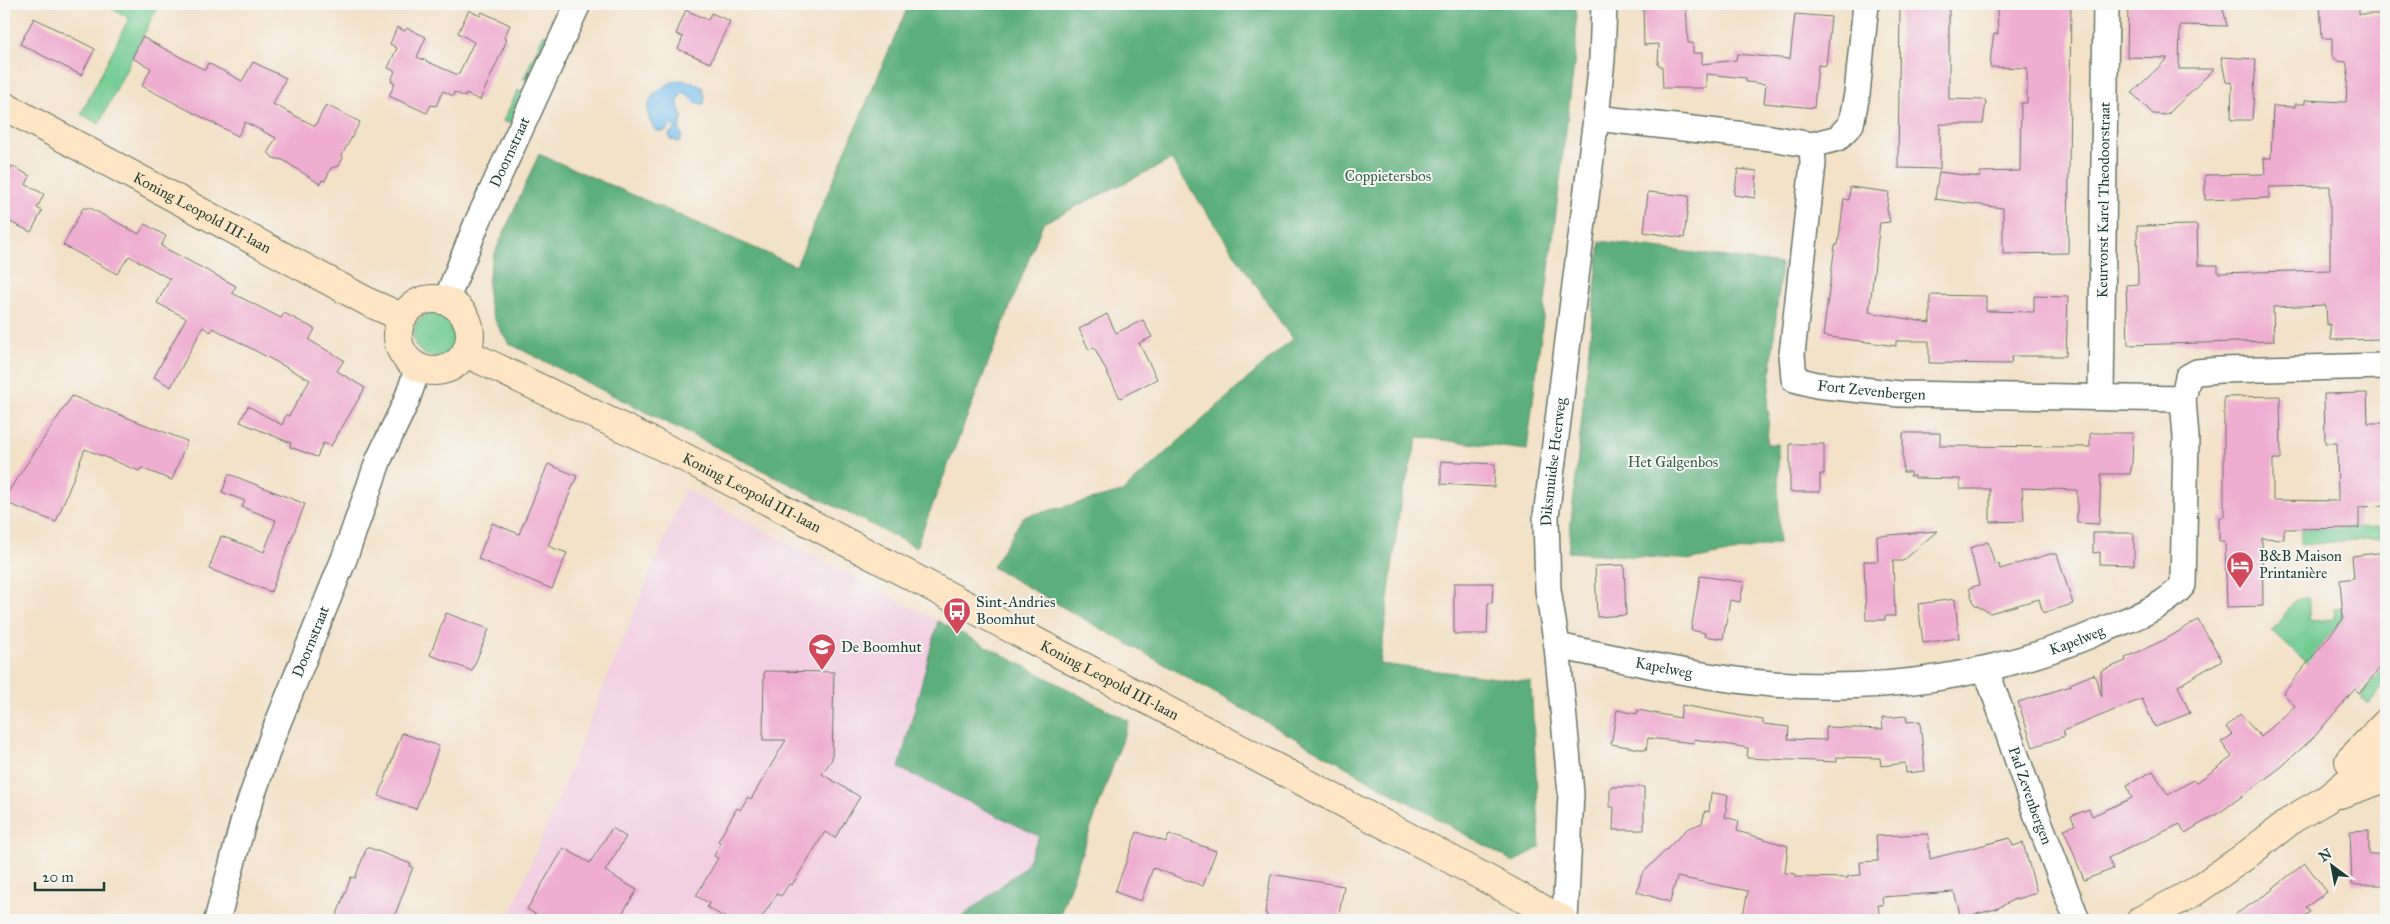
<svg xmlns="http://www.w3.org/2000/svg" width="2390" height="924" font-family="'IM FELL Great Primer',serif">
  <rect width="100%" height="100%" fill="#f6f6f2"/>
  <filter id="ink" filterUnits="userSpaceOnUse"><feTurbulence type="fractalNoise" baseFrequency=".02" numOctaves="2"/><feDisplacementMap in="SourceGraphic" scale="10" xChannelSelector="R" yChannelSelector="G"/><feConvolveMatrix kernelMatrix="1 2 1 2 8 2 1 2 1" color-interpolation-filters="sRGB"/></filter>
  <filter id="wash" filterUnits="userSpaceOnUse"><feTurbulence type="fractalNoise" baseFrequency=".0096" numOctaves="4" result="noise"/><feDisplacementMap in="SourceGraphic" scale="20" xChannelSelector="R" yChannelSelector="G"/><feGaussianBlur stdDeviation="1.12" result="paint"/><feColorMatrix in="noise" values="0 0 0 0 0 0 0 0 0 0 0 0 0 0 0 0 0 1.4 0 .05"/><feComposite in="paint" operator="in"/></filter>
  <g filter="url(#wash)">
    <rect width="100%" height="100%" fill="#f3e1c8"/>
    <path fill="#f2cfe2" d="M685 489 1129 721 1058 920H508Z"/>
    <path fill="#71cb91" stroke="#488462" d="M103 4H159L99 124 81 114 129 18Z
      M559 4H566L556 25 551 22Z
      M544 34 550 37 530 82 523 79Z
      M518 90 524 93 510 124 503 121Z
      M413 335a22 22 0 1 1 44 0a22 22 0 1 1-44 0Z
      M2386 527V537L2301 545V529Z
      M2309 598V621L2335 619 2334 609 2343 608V619L2314 655 2352 687 2343 698 2272 631 2296 599Z
      M2386 664V682L2368 704 2362 700V694Z"/>
    <path fill="#5caf7b" stroke="#3e7658" d="M909 4H1576V48L1527 450 1418 437 1400 505 1380 664 1531 682 1540 847 1514 862 992 567 1023 517 1122 492 1292 339 1171 160 1043 223 916 547 510 344C487 313 483 295 493 257L539 154 796 266Z
      M1600 241 1781 264 1767 412H1769L1767 444H1778L1779 543 1692 560 1568 552Z
      M938 621 1129 721 1058 920H958L1025 867 1039 836 899 768Z"/>
    <path fill="#75beed" stroke="#4a7e90" d="M679 80 693 82 702 87 705 96 704 104C693 104 691 97 684 92 674 100 679 108 683 118L679 126 682 137 679 142 670 139 669 134 676 128 672 125 666 131H656C637 107 654 87 679 80Z"/>
    <g id="blocks">
      <path fill="#efadd1" d="M1643 4H1686L1688 43H1693V53H1702V64L1736 60 1737 54 1790 59 1795 14 1831 17 1826 66 1818 65 1814 108 1764 103 1766 84 1746 82V78L1706 74V88H1663L1662 66 1658 65 1659 44 1644 45Z
        M1900 4H1949V99L1985 100 1986 102 1983 124H1940V169L1898 168Z
        M2041 4H2071L2068 253 2003 254V208L1935 199 1939 172 1980 177V172L2020 171 2021 103H2027V68L1990 67 1991 53 1994 34H1998L1997 8 2041 7Z
        M2128 4H2222L2227 26 2180 25 2179 69H2214L2167 115 2153 114 2132 93 2168 58 2127 57Z
        M2320 4H2359V14H2386V248H2383L2385 339 2331 340 2330 324 2327 325 2326 305 2273 307 2274 341 2128 345 2126 285 2138 284 2137 226 2197 225 2198 265H2218V273L2330 270V186L2269 187V198L2205 200V175L2265 174 2264 158H2271L2273 106 2295 107V104H2305V100L2346 102 2348 71 2346 62 2338 61 2332 56V38H2322Z
        M469 10 480 16 482 12 510 25 504 38 507 40 480 100 466 94 465 97 454 92 453 96 443 91 436 106 431 105 427 113 389 96 395 83 391 81 395 71 388 68 397 48 390 44 397 27 405 31 407 28 426 37 417 57 458 75 474 42 458 33Z
        M686 10 708 20 711 13 730 21 710 63 678 49 683 37 676 34Z
        M34 18 95 49 81 75 20 44Z
        M142 37 205 70 208 63 242 81 253 62 286 78 273 104 315 126 326 105 360 122 342 155 343 158 339 166 331 168 325 181 322 180 320 184 283 160 273 158 268 152 276 138 245 122 238 136 142 86 151 68 132 58Z
        M2221 57 2256 59 2252 120H2231L2232 83 2226 82Z
        M12 166 30 176 26 185 44 194 37 208 42 211 31 232 4 219V181Z
        M1738 169 1757 171 1755 198 1734 195Z
        M1850 187 1889 192 1887 209 1890 222 1880 223 1869 312 1930 323V295L1986 296V311L2034 312V296L2068 297 2066 356H2012L2011 364 1929 363V341H1896V346L1823 336 1835 245H1838L1844 199 1849 200Z
        M1648 192 1689 196 1684 238 1644 232Z
        M83 208H90L139 234 145 224 166 236 161 246 236 286 232 293 281 318 284 313 315 329 309 340 344 360 337 371 365 388 331 446 323 443 317 457 290 447 291 443 240 422 248 406 282 425 286 415 289 416 310 380 213 328 211 332 203 327 171 387 154 377 186 318 157 303 170 279 129 256 117 274 63 245Z
        M1107 314 1116 333 1143 320 1152 337 1139 343 1157 379 1120 398 1094 347 1089 350 1079 329Z
        M2367 393 2368 423H2386V506L2359 507V528L2284 529V539L2262 538 2263 606 2227 607 2225 541H2219V517H2224V397L2280 396 2281 459H2273V500L2338 501 2337 443H2325L2324 394Z
        M72 396 187 441 172 480 141 468 139 471 85 449 56 522 4 502V498Z
        M1903 433H1940V446L2090 447V433H2133L2132 465 2130 474H2101L2099 524 2077 523V490L2022 488 2024 521 1990 522V489H1960V479L1915 478V476H1910V472H1903Z
        M1790 444H1824V474H1820V492H1790Z
        M1441 461 1495 464 1494 487 1441 484Z
        M548 464 577 476 548 546 567 553 552 589 478 559 492 523 519 534Z
        M229 474 305 504 271 592 209 569 221 536 264 552 276 520 242 507 245 501 222 492Z
        M1937 531 1903 561H1893L1895 616H1885V620H1866L1864 561H1878L1877 536Z
        M2093 533H2134V565L2100 564V552L2093 553Z
        M1988 542 1995 565 1999 564 2000 569 2050 554H2057L2073 604 2043 613 2039 599 1990 613 1974 604 1969 588 1979 585 1970 548Z
        M2386 552V661L2359 693 2355 689 2315 736 2280 768 2222 811 2185 833 2180 824 2108 858 2113 869 2084 880 2064 829 2075 825 2071 816 2089 809 2092 816 2132 798 2127 785 2153 771 2168 795 2193 780 2196 783 2232 757 2221 742 2232 735 2226 727 2240 714 2261 737 2295 706 2283 693 2343 619 2340 580 2354 578 2352 556Z
        M1624 565 1626 615 1597 617 1595 566Z
        M1700 576 1744 582 1740 602 1730 600 1723 639 1704 636 1705 633 1691 630Z
        M1454 583H1493L1492 603H1488L1487 634H1454Z
        M1955 599 1959 638 1923 643 1918 604Z
        M446 613 489 629 472 671 430 655Z
        M2198 620 2222 660 2178 686 2190 713 2155 727 2142 699 2063 731 2065 736 2033 747 2018 702 2071 686 2070 684 2094 674 2102 697 2101 671 2126 661 2125 658 2166 639Z
        M764 671 834 672 832 759 822 774 860 797 835 838 825 832 792 885 789 884 781 896 777 894 760 920H729L707 907 709 903 696 896 718 858 714 856 721 843 718 841 737 808 740 810 748 797 751 799 786 740H763Z
        M1682 705 1763 720V724L1789 727 1788 739 1826 740V727L1883 729 1882 718 1906 716 1907 722 1920 721 1925 771 1906 773 1905 763 1881 766 1880 758 1837 757V762L1747 758 1748 748 1694 739V743L1648 738 1646 750 1611 744 1617 710 1637 714 1638 710 1680 718Z
        M402 733 439 746 416 809 379 796Z
        M1610 787H1644V830H1613L1614 807H1610Z
        M1711 793 1728 795 1725 817 1739 821 1737 831 1788 846 1785 873 1796 874V877L1848 878V876L1861 875 1860 862 1878 861 1876 836 1928 834 1930 859 2010 838 2013 846 2023 843 2037 893 2013 900 1996 909 1961 918 1954 892 1882 897 1883 905H1878L1880 920H1742L1748 891 1677 877 1670 902 1637 892 1642 874 1687 829 1702 823 1705 811 1709 812Z
        M612 828 626 837 605 871 637 890 618 920H545L527 909 564 848 590 863Z
        M2369 830V854H2386V885H2352L2350 831Z
        M1137 832 1166 842 1169 834 1216 851 1203 886 1153 868 1141 901 1115 892Z
        M367 847 411 864 410 866 413 867 393 920H335L351 877 355 878Z
        M2305 863 2327 892 2306 907 2310 912 2299 920H2227L2274 889 2273 888Z
        M1271 874 1344 886 1338 920H1266L1267 914 1265 913Z"/>
    </g>
  </g>
  <g filter="url(#ink)">
    <use href="#blocks" fill-opacity="0" stroke="#697668" stroke-width="1"/>
    <g fill="none" stroke-linecap="round" stroke-linejoin="round">
      <g stroke="#697668" stroke-width="28">
        <g id="street">
          <path d="M1596 118 1771 138 1812 145 1838 138 1851 124 1857 94 1866 4"/>
          <path id="s1" d="M1812 145 1813 164 1792 354 1794 379 1816 385 1900 394 2183 399"/>
          <path id="s2" d="M446 301 477 223 578 4"/>
          <path id="s3" d="M2101 396 2106 4"/>
          <path id="s4" d="M1557 646C1628 660 1701 678 1773 684 1884 692 1995 676 2098 632 2128 619 2162 610 2183 585L2186 437 2183 399 2188 377 2197 372 2220 370 2386 366"/>
          <path id="s5" d="M1986 669 2037 816 2077 920"/>
          <path id="s6" d="M217 920 244 819 273 735 344 559 379 459 406 402 418 368"/>
          <path id="s7" d="M1565 920 1571 793 1557 646 1548 590 1546 516 1596 118 1602 59 1604 4"/>
        </g>
      </g>
      <g stroke="#697668" stroke-width="30">
        <g id="secondary">
          <path id="s8" d="M4 106 370 303 402 317"/>
          <circle cx="434" cy="335" r="36"/>
          <path id="s9" d="M466 353 682 456 1439 853 1563 920"/>
          <path d="M2349 761 2386 723"/>
          <path d="M2340 794 2386 778"/>
          <path d="M2141 920 2194 892 2244 857 2294 818 2327 799 2386 750"/>
        </g>
      </g>
      <use href="#street" stroke="#fff" stroke-width="25"/>
      <use href="#secondary" stroke="#fde5c5" stroke-width="28"/>
    </g>
  </g>
  <defs>
    <g id="hotel-pin" transform="scale(1.4375)"><path d="M0 17L-7.5 6A9.5 9.5 0 1 1 7.5 6Z" fill="#d1495b" stroke="#f6f6f2"/><path d="M-6-4.5h1.5V1H6V5H4.5V3h-9V5H-6ZM-4 0a1.8 1.8 0 1 1 3.6 0ZM.5 0V-2.5h3Q6-2.5 6 0Z" fill="#fff"/></g>
    <g id="bus-pin" transform="scale(1.4375)"><path d="M0 17L-7.5 6A9.5 9.5 0 1 1 7.5 6Z" fill="#d1495b" stroke="#f6f6f2"/><path d="M-5-6H5V4H4V6H2V4H-2V6H-4V4H-5ZM-3.5-4V0h7V-4ZM-3.5 1.2v1.5H-2V1.2ZM2 1.2v1.5H3.5V1.2Z" fill="#fff"/></g>
    <g id="school-pin" transform="scale(1.4375)"><path d="M0 17L-7.5 6A9.5 9.5 0 1 1 7.5 6Z" fill="#d1495b" stroke="#f6f6f2"/><path d="M0-5L7-2L0 1L-7-2ZM-4 1L0 2.5L4 1V4Q0 6-4 4Z" fill="#fff"/></g>
  </defs>
  <g fill-rule="evenodd">
    <use href="#hotel-pin" x="2240" y="565"/>
    <use href="#bus-pin" x="957" y="611"/>
    <use href="#school-pin" x="822" y="647"/>
  </g>
  <g text-anchor="middle" stroke-width="4" stroke-linejoin="round" paint-order="stroke">
    <g font-size="15" fill="#1f3d34" stroke="#f6f6f2">
      <text dy="5" stroke="none"><textPath href="#s2" startOffset="162">Doornstraat</textPath></text>
      <text dy="5" stroke="none"><textPath href="#s3" startOffset="196">Keurvorst Karel Theodoorstraat</textPath></text>
      <text dy="5" stroke="none"><textPath href="#s8" startOffset="225">Koning Leopold III-laan</textPath></text>
      <text dy="5" stroke="none"><textPath href="#s1" startOffset="314">Fort Zevenbergen</textPath></text>
      <text dy="5" stroke="none"><textPath href="#s7" startOffset="460">Diksmuidse Heerweg</textPath></text>
      <text dy="5" stroke="none"><textPath href="#s9" startOffset="318">Koning Leopold III-laan</textPath></text>
      <text dy="5" stroke="none"><textPath href="#s4" startOffset="529">Kapelweg</textPath></text>
      <text dy="5" stroke="none"><textPath href="#s6" startOffset="294">Doornstraat</textPath></text>
      <text dy="5" stroke="none"><textPath href="#s4" startOffset="109">Kapelweg</textPath></text>
      <text dy="5" stroke="none"><textPath href="#s9" startOffset="722">Koning Leopold III-laan</textPath></text>
      <text dy="5" stroke="none"><textPath href="#s5" startOffset="134">Pad Zevenbergen</textPath></text>
    </g>
    <g font-size="15" fill="#34604b" stroke="#f6f6f2">
      <text x="1388" y="181">Coppietersbos</text>
      <text x="1673" y="467">Het Galgenbos</text>
    </g>
    <g font-size="15" fill="#1f3d34" stroke="#f6f6f2" text-anchor="start">
      <text x="2259" y="561">B&amp;B Maison<tspan x="2259" dy="17">Printanière</tspan></text>
      <text x="976" y="607">Sint-Andries<tspan x="976" dy="17">Boomhut</tspan></text>
      <text x="841" y="652">De Boomhut</text>
    </g>
  </g>
  <rect width="2390" height="924" fill="none" stroke="#f6f6f2" stroke-width="20"/>
  <g transform="translate(2332 866) rotate(328)" stroke="#f6f6f2" stroke-width="4" paint-order="stroke">
  <path d="M0-4L9 19L0 12L-9 19Z" fill="#1f3d34"/>
  <text y="-8" font-size="14" font-weight="bold" text-anchor="middle" fill="#1f3d34">N</text>
  </g>
  <path d="M35 882v8h69v-8" fill="none" stroke="#1f3d34" stroke-width="2.5"/>
  <text x="42" y="882" font-size="15" fill="#1f3d34" stroke="#f6f6f2" stroke-width="4" paint-order="stroke">20 m</text>
</svg>
